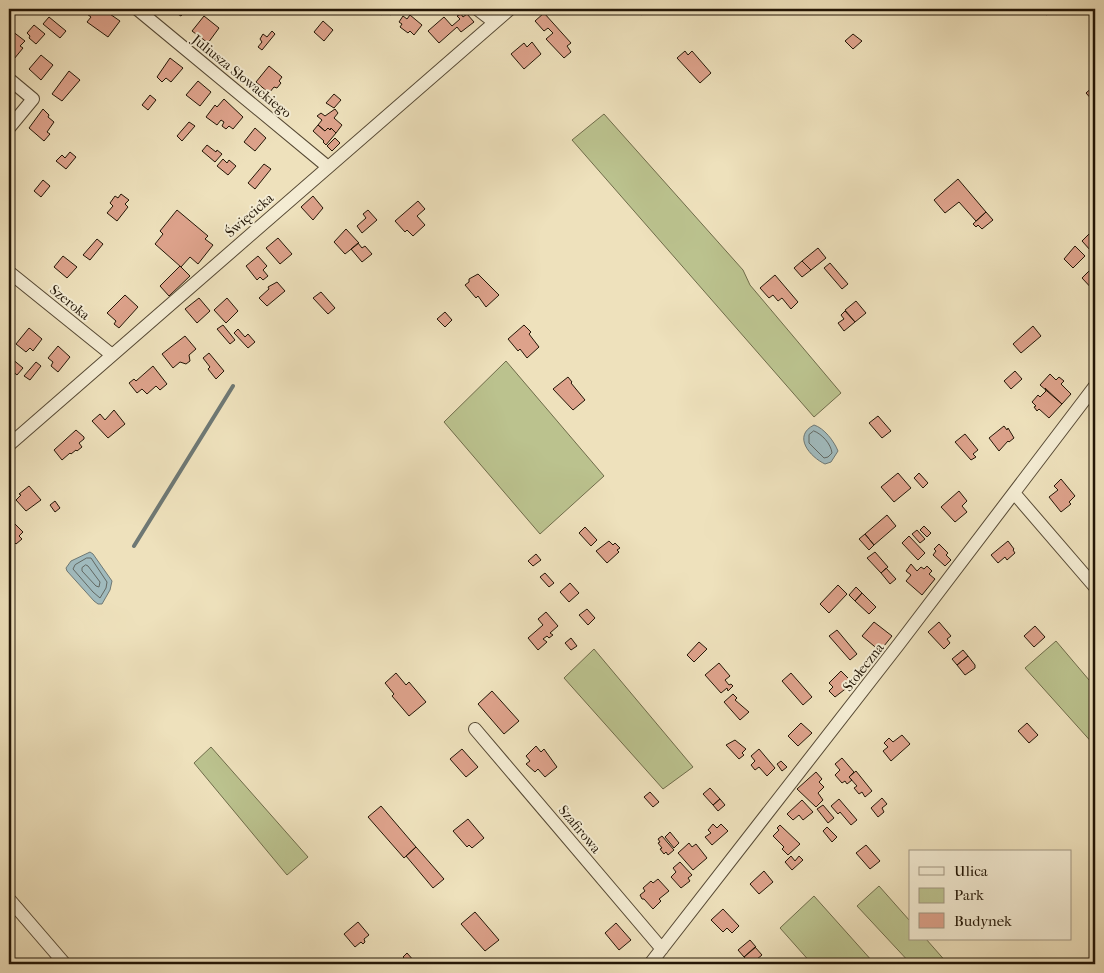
<svg xmlns="http://www.w3.org/2000/svg" width="1104" height="973" font-family="'IM FELL French Canon',serif">
  <rect width="100%" height="100%" fill="#eee1bc"/>
  <filter id="stains"><feTurbulence type="fractalNoise" baseFrequency=".004" numOctaves="4"/><feColorMatrix values="0 0 0 0 .2 0 0 0 0 .09 0 0 0 0 .02 0 0 0 .5 -.17"/></filter>
  <radialGradient id="worn" r=".72"><stop offset=".6" stop-color="#630" stop-opacity="0"/><stop offset="1" stop-color="#630" stop-opacity=".3"/></radialGradient>
  <path fill="#bbc28e" stroke="#6f6c4a" d="M604 114 743 270 750 285 841 393 814 417 572 140Z
    M506 361 604 476 540 534 444 422Z
    M1056 641 1095 687V746L1025 668Z
    M594 649 693 767 663 789 564 678Z
    M211 747 308 857 287 875 194 763Z
    M879 886 910 921V939H926L948 964H911L857 906Z
    M814 896 873 962 871 964H812L780 928Z"/>
  <path fill="#a0babd" stroke="#6e7874" d="M814 425C824 428 834 441 838 451L831 462 825 464C810 457 792 436 814 425Z
    M90 552 93 554 112 581 110 590 102 604H98L94 601 67 571 66 568 71 561Z"/>
  <g fill="none" stroke-linecap="round" stroke-linejoin="round">
    <path stroke="#626862" stroke-width="1" d="M814 431C822 434 831 444 832 453L828 457 824 458 809 443V435Z
      M87 558H91L107 582 106 588 100 598 93 592 73 569 75 565Z
      M86 565 88 566 100 582 99 587 96 586 82 571V568Z"/>
    <path stroke="#6e7874" stroke-width="4" d="M134 546 233 386"/>
  </g>
  <path fill="#dda28b" stroke="#231606" d="M80 9H91L87 14Z
    M91 9H107L108 10 107 12 120 21 108 37 87 22 91 17 87 14Z
    M169 9H187L181 16Z
    M375 9H388L382 15Z
    M388 9H396L391 15 386 11Z
    M635 9H648L641 15Z
    M1040 9H1054L1046 15Z
    M544 13 571 43 567 46 571 52 564 58 546 39 553 33 548 28 544 31 535 21Z
    M461 14 463 17 467 14 474 22 461 32 457 27 439 43 428 31 444 17 452 26 460 19 457 16Z
    M410 15 422 25 414 35 410 31 408 33 400 27 402 24 399 22 403 16 407 19Z
    M204 16 219 28 208 43 192 31Z
    M49 17 66 31 60 38 43 24Z
    M323 21 333 30 324 41 314 32Z
    M34 25 45 34 36 44 29 38 30 36 27 33Z
    M12 31 25 41 20 46 23 48 14 59 9 56V35Z
    M272 31 275 34 262 50 258 47 262 42 260 39 263 34 267 37Z
    M853 34 862 41 853 49 845 41Z
    M532 42 541 54 524 69 511 54 524 43 527 47Z
    M685 51 688 55 692 51 711 73 700 83 677 58Z
    M41 55 53 65 41 80 29 69Z
    M170 58 183 68 171 82 166 78 162 82 157 77Z
    M269 66 282 77 279 81 281 83 277 88 274 87 269 93 256 82Z
    M69 71 80 80 62 101 52 94Z
    M198 81 211 92 200 106 186 95Z
    M1095 85V103L1086 93Z
    M334 94 341 100 334 108 326 103Z
    M150 95 156 100 148 110 142 105Z
    M224 99 243 117 233 129 229 126 226 129 222 126 224 122 221 120 217 125 206 117 215 105 217 107Z
    M43 109 49 115 48 117 54 122 47 132 50 134 44 141 29 128Z
    M335 109 338 113 334 118 342 125 336 133 331 128 330 130 328 128 325 131 318 125 322 120 317 116 321 113 325 116Z
    M189 122 195 126 182 141 177 136Z
    M318 125 325 131 328 128 330 130 331 128 336 133 326 145 323 142 324 141 313 131Z
    M255 128 266 138 255 151 244 142Z
    M335 138 340 143 332 151 327 146Z
    M207 145 216 152 217 150 222 154 215 162 202 151Z
    M70 152 76 157 66 169 56 161 62 155 65 158Z
    M223 159 227 163 229 160 236 166 228 175 217 166Z
    M264 164 271 169 255 189 248 183Z
    M958 179 986 212 976 221 959 202 945 213 934 200Z
    M43 180 50 186 41 197 34 191Z
    M121 194 129 200 125 204 128 207 117 221 107 213 113 206 110 203 115 196 118 198Z
    M313 196 323 208 313 220 301 207Z
    M418 201 425 209 417 216 425 225 413 236 407 230 405 232 395 221Z
    M177 210 208 236 205 239 213 245 198 264 190 257 181 267 155 244 163 234 160 231Z
    M368 210 377 220 362 233 357 226 366 218 363 214Z
    M986 212 993 220 982 229 978 225 976 227 973 224Z
    M1095 228V247L1091 251 1082 241Z
    M346 229 359 243 345 254 334 242Z
    M278 238 292 254 280 264 266 248Z
    M97 239 103 244 90 260 83 255Z
    M358 243 362 248 365 246 372 254 362 262 351 249Z
    M1075 246 1085 256 1073 268 1064 259Z
    M818 248 826 258 811 270 802 261Z
    M63 256 77 267 67 278 54 267Z
    M258 256 267 266 263 270 268 276 263 280 260 277 257 280 246 266Z
    M802 261 811 270 802 277 794 268Z
    M830 263 848 284 842 289 824 268Z
    M180 266 190 276 169 296 160 286Z
    M1092 268 1095 271V292L1082 278Z
    M478 274 499 295 486 307 478 296 476 298 465 285 469 282V279Z
    M775 275 798 302 791 309 782 298 778 301 773 295 769 298 760 288Z
    M277 282 285 291 267 306 259 298 269 289 268 287Z
    M321 292 335 308 328 314 313 298Z
    M125 295 138 307 119 328 114 324 116 321 107 313Z
    M199 298 210 311 197 323 185 309Z
    M227 298 238 311 226 323 214 310Z
    M856 301 866 313 855 322 845 310Z
    M845 311 855 322 844 331 838 323 844 319 841 315Z
    M445 312 452 320 445 327 437 319Z
    M223 325 235 340 230 344 217 329Z
    M524 325 531 332 529 334 539 347 527 358 520 349 518 351 508 339Z
    M1033 326 1041 336 1021 353 1013 344Z
    M29 328 42 339 33 351 30 348 26 352 16 344Z
    M238 329 245 337 248 334 255 342 248 348 234 333Z
    M185 336 196 349 189 355 190 361 186 364 180 362 173 368 162 354Z
    M58 346 70 357 58 372 51 366 53 362 48 358Z
    M209 353 224 371 216 379 208 369 210 367 203 358Z
    M11 358 23 368 17 375 9 368V362Z
    M36 362 41 366 30 380 24 376Z
    M153 366 167 384 160 390 156 386 147 394 142 389 137 393 129 383 134 379 136 381Z
    M1015 371 1022 379 1011 389 1004 381Z
    M1050 374 1056 380 1059 377 1064 381 1061 384 1071 394 1062 404 1040 385Z
    M568 377 572 382 571 383 585 400 573 410 553 389Z
    M1045 388 1062 404 1049 418 1039 409 1037 411 1034 407 1036 406 1032 402 1038 395 1040 397 1046 391Z
    M114 410 125 424 108 438 92 421 100 414 105 420Z
    M878 416 891 431 882 438 869 423Z
    M1004 426 1007 430 1008 428 1014 438 1009 442 1008 441 999 451 989 438Z
    M76 430 84 437V439L79 443 82 447 77 451 76 450 71 454 70 453 62 460 54 450Z
    M965 434 978 450 973 454 976 457 971 460 955 442Z
    M898 473 911 488 894 502 881 487Z
    M919 473 928 483 923 488 914 478Z
    M1061 479 1075 496 1069 502 1071 504 1061 512 1049 497 1058 490 1054 486Z
    M29 486 41 500 26 511 16 500 21 495 19 494Z
    M959 491 967 501 962 506 967 512 955 522 941 507Z
    M55 501 60 508 55 512 50 505Z
    M887 515 896 526 874 545 865 534Z
    M9 518 23 532 19 536 22 539 16 544 13 541 9 543Z
    M924 526 931 533 927 537 920 530Z
    M585 527 597 540 591 546 579 533Z
    M917 530 925 539 920 543 912 534Z
    M865 534 874 545 869 550 859 539Z
    M909 536 925 553 918 560 902 543Z
    M609 541 613 545 615 543 620 548 617 550 619 552 607 563 596 551Z
    M1008 541 1014 549 1013 550 1015 553 1007 560 1005 557 998 563 991 555Z
    M939 544 948 553 946 555 951 560 945 566 933 555 936 551 934 549Z
    M875 552 888 567 881 573 867 558Z
    M536 554 541 560 533 566 528 561Z
    M911 564 917 571 921 567 924 569 927 566 932 571 929 574 935 579 922 595 906 581 911 575 906 571Z
    M886 568 896 579 890 584 881 573Z
    M545 573 554 583 549 587 540 577Z
    M570 583 579 593 569 602 560 592Z
    M838 585 847 594 829 613 820 604Z
    M856 587 862 593 855 601 849 595Z
    M862 593 876 607 869 614 855 601Z
    M587 609 595 618 588 625 579 615Z
    M546 612 558 626 550 633 553 635 549 638 547 636 543 639 547 642 538 650 528 638 543 625 538 619Z
    M874 622 892 636 880 651 862 636Z
    M939 622 951 636 947 639 950 643 944 649 928 632Z
    M1035 626 1045 637 1034 647 1024 636Z
    M837 630 857 654 850 660 829 636Z
    M571 638 577 646 571 650 565 643Z
    M699 642 707 649 694 662 687 655Z
    M963 650 968 656 957 665 952 659Z
    M968 656 975 665V668L965 675 957 665Z
    M719 663 730 676 725 680 729 685 731 684 733 686 728 691 727 688 721 693 705 675Z
    M841 671 853 683 835 697 829 691 833 687 829 683Z
    M396 673 406 685 409 682 426 702 409 716 392 696 394 694 385 683Z
    M791 673 812 697 803 705 782 681Z
    M492 691 519 721 504 734 478 704Z
    M733 694 737 698 735 700 749 712 740 720 724 702Z
    M801 723 812 733 798 746 788 736Z
    M1027 723 1038 735 1029 743 1018 731Z
    M902 735 910 744 891 761 883 751 888 747 884 743 889 738 893 742Z
    M735 740 746 749 742 753 744 755 739 759 726 745Z
    M536 746 541 752 544 749 557 767 545 777 538 769 535 772 526 764 530 761 526 756Z
    M462 749 478 767 466 777 450 759Z
    M759 749 775 768 767 776 759 767 755 770 751 765 755 761 751 756Z
    M842 758 854 772 849 777 852 780 847 784 845 781 842 783 835 775 840 770 835 764Z
    M781 761 787 767 782 771 777 764Z
    M856 771 872 791 865 797 862 792 859 794 854 788 857 786 849 777Z
    M816 772 822 779 819 782 824 787 818 793 823 800 816 807 797 789Z
    M710 788 720 799 713 805 703 794Z
    M650 792 659 802 653 807 644 797Z
    M882 798 887 804 882 808 884 812 878 817 871 808Z
    M720 799 725 805 718 811 713 805Z
    M839 799 857 820 851 825 840 812 838 814 831 806Z
    M802 800 813 812 803 820 799 815 793 820 787 814Z
    M823 805 834 818 828 823 817 809Z
    M381 806 416 847 404 858 368 817Z
    M468 819 484 838 472 848 469 845 467 847 453 831Z
    M713 824 717 828 721 824 728 831 712 845 705 837 711 833 708 830Z
    M780 825 800 844 788 855 782 849 784 847 773 836 779 830 777 828Z
    M827 827 837 837 832 842 823 831Z
    M670 832 679 843 674 848 665 837Z
    M662 836 674 850 668 855 666 852 664 854 660 849 662 848 658 843 660 842 658 839Z
    M689 843 692 847 696 844 707 858 693 870 678 853Z
    M866 845 880 861 870 869 856 853Z
    M416 847 444 879 433 888 406 856Z
    M791 856 795 861 799 856 803 860 792 870 785 862Z
    M680 862 692 875 688 878 690 881 681 888 671 877 676 872 673 868Z
    M764 871 773 882 759 894 750 884Z
    M658 879 669 891 659 899 661 901 653 909 644 899H642L640 895 645 891 643 888 651 881 653 883Z
    M723 909 739 926 732 933 727 928 723 932 711 920Z
    M475 912 499 940 485 951 461 924Z
    M358 922 369 935 364 939 365 942 363 944 361 942 355 947 344 934Z
    M616 923 631 940 619 950 605 933Z
    M750 940 756 947 744 957 738 950Z
    M755 947 762 955 751 964 744 957Z
    M407 953 415 962 412 964H400L405 959 403 957Z
    M768 959 773 964H762Z"/>
  <g fill="none" stroke-linecap="round" stroke-linejoin="round">
    <g stroke="#564934" stroke-width="14">
      <path id="street" d="M137 9 328 167
        M477 9 494 22
        M9 79 33 99 9 128
        M9 272 112 355
        M9 445 510 9
        M1014 493 1095 587
        M475 729 662 949
        M9 899 65 964
        M650 964 899 644 1095 386"/>
    </g>
    <use href="#street" stroke="#f4ecd3" stroke-width="12"/>
  </g>
  <g text-anchor="middle" stroke-width="4" stroke-linejoin="round" paint-order="stroke">
    <g font-size="14" fill="#231606" stroke="#f4ecd3">
      <text transform="translate(242 76) rotate(39)" y="5">Juliusza Słowackiego</text>
      <text transform="translate(249 215) rotate(-41)" y="5">Święcicka</text>
      <text transform="translate(70 302) rotate(39)" y="5">Szeroka</text>
      <text transform="translate(863 667) rotate(-52)" y="5">Stołeczna</text>
      <text transform="translate(580 829) rotate(50)" y="5">Szafirowa</text>
    </g>
  </g>
  <rect width="1104" height="973" fill="none" stroke="#eee1bc" stroke-width="30"/>
  <rect x="10" y="10" width="1084" height="953" fill="none" stroke="#231606" stroke-width="2.5"/>
  <rect x="15" y="15" width="1074" height="943" fill="none" stroke="#231606"/>
  <rect x="909" y="850" width="162" height="90" fill="#f4ecd3" stroke="#a09681"/>
  <rect x="919" y="867" width="25" height="8" fill="#f4ecd3" stroke="#a09681"/>
  <text x="954" y="876" font-size="15" fill="#231606">Ulica</text>
  <rect x="919" y="888" width="25" height="15" fill="#bbc28e" stroke="#a09681"/>
  <text x="954" y="900" font-size="15" fill="#231606">Park</text>
  <rect x="919" y="913" width="25" height="15" fill="#dda28b" stroke="#a09681"/>
  <text x="954" y="926" font-size="15" fill="#231606">Budynek</text>
  <rect width="100%" height="100%" filter="url(#stains)"/>
  <rect width="100%" height="100%" fill="url(#worn)"/>
</svg>
